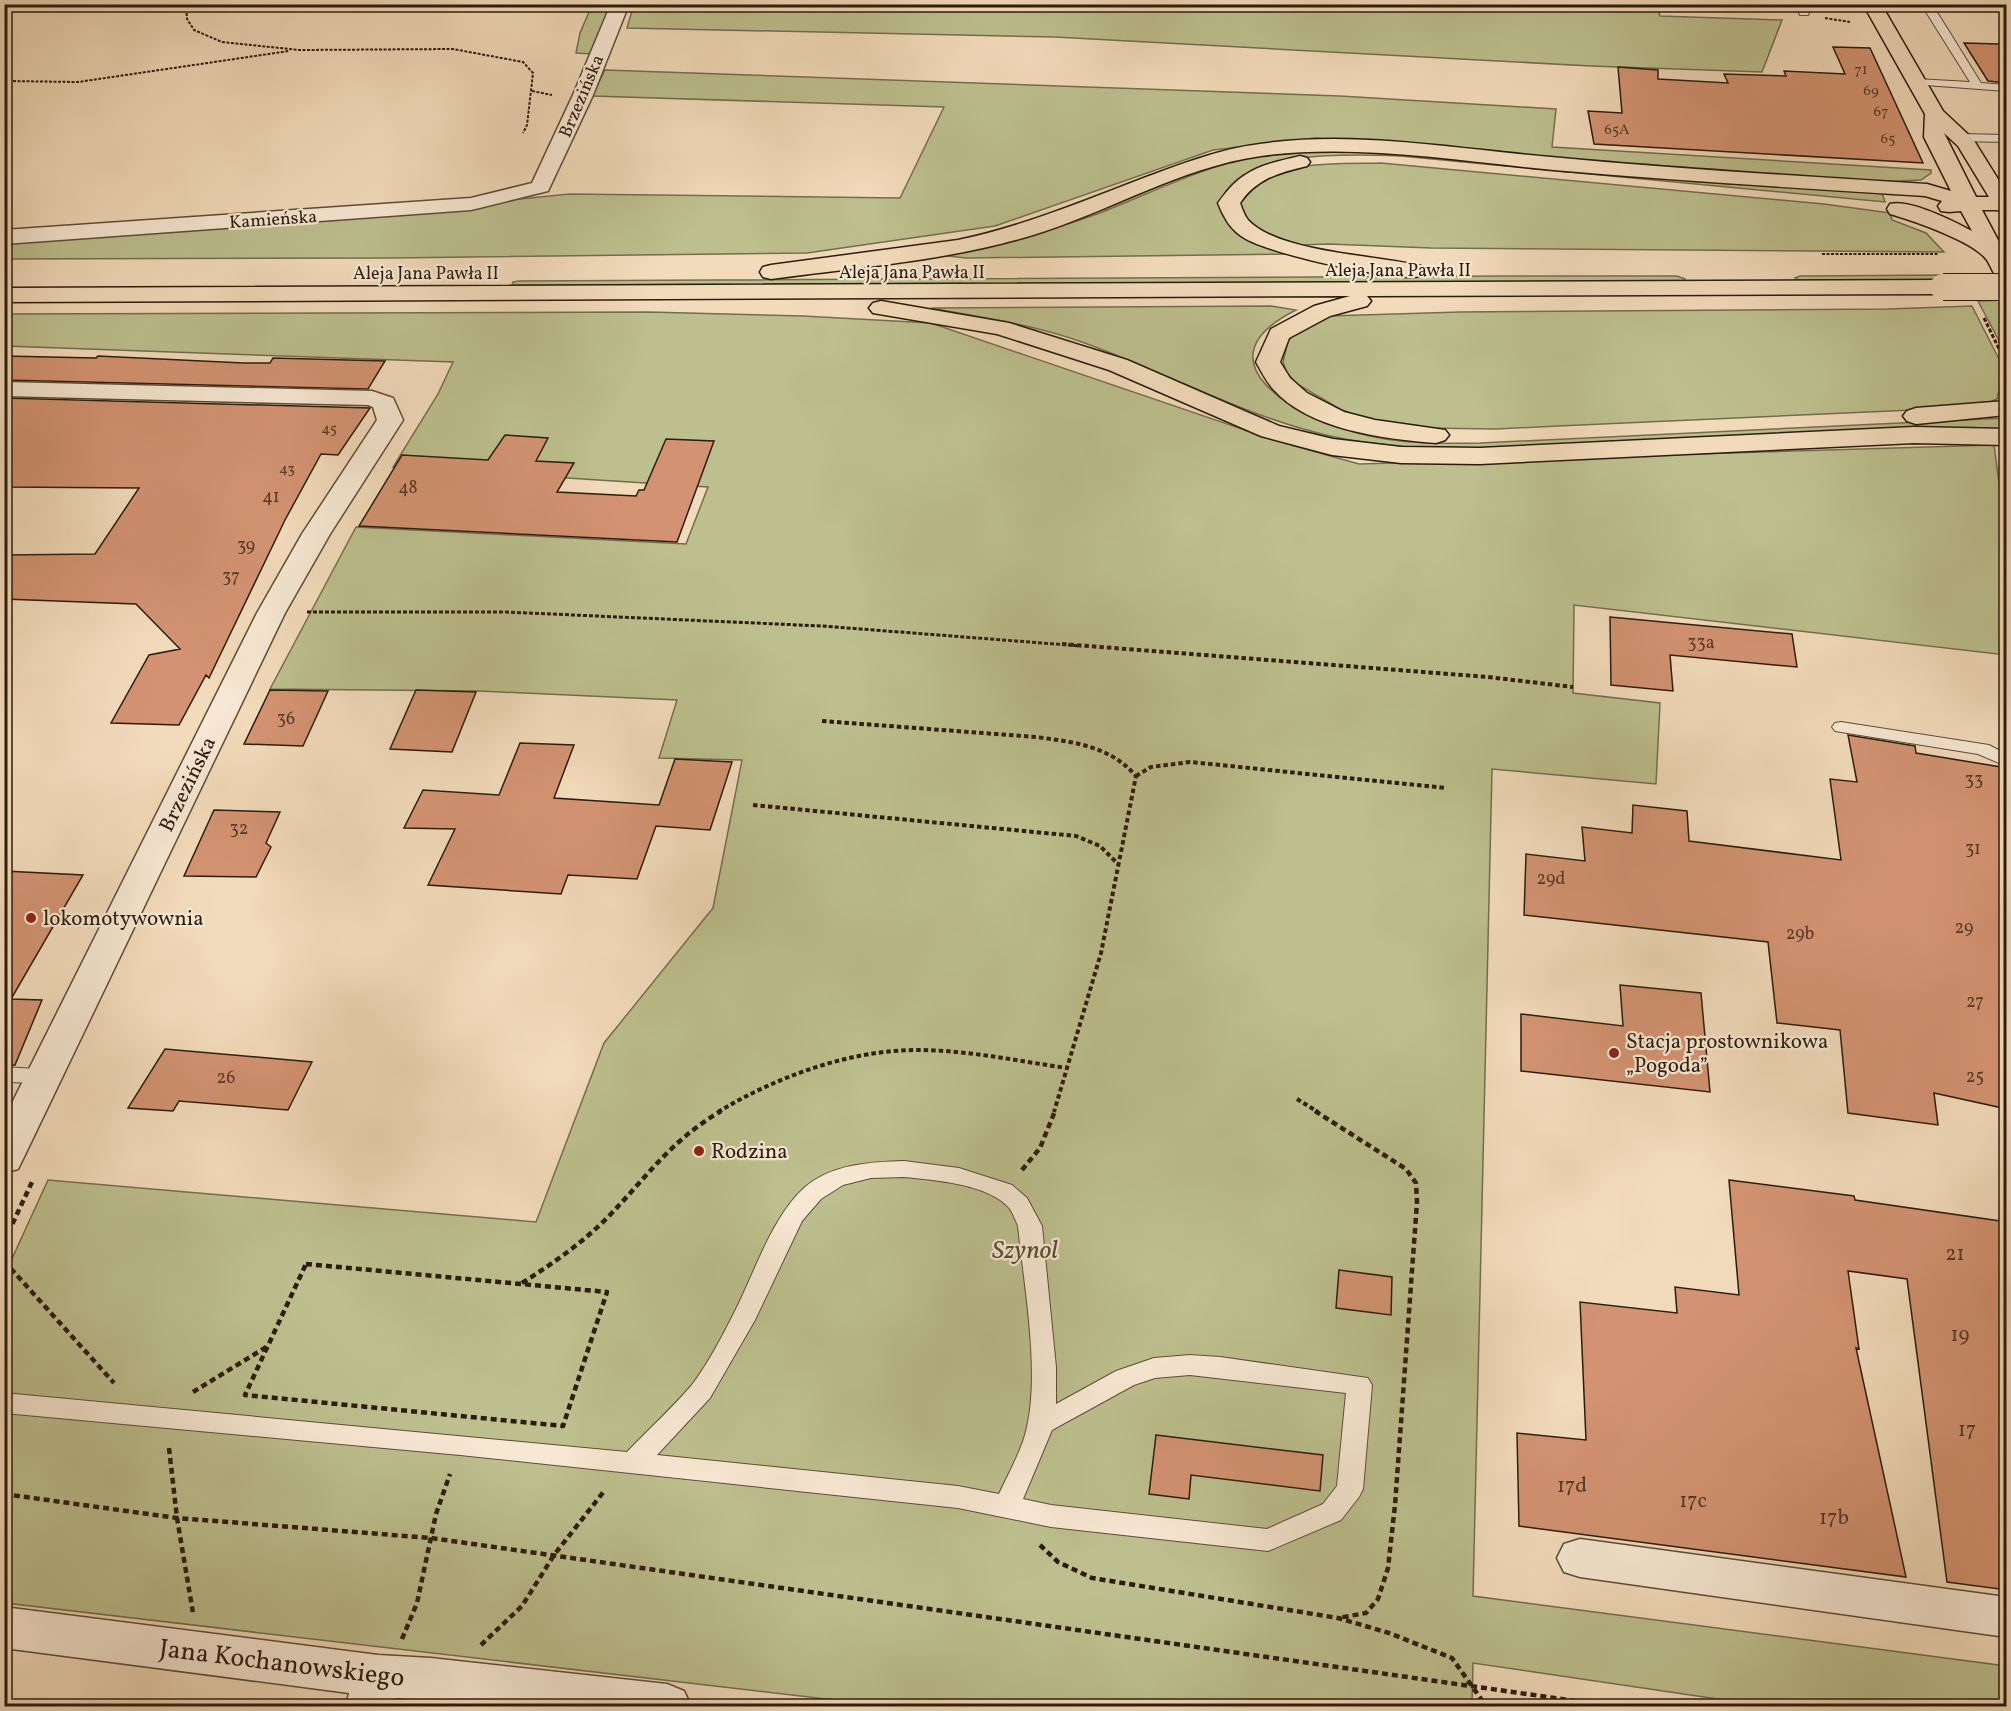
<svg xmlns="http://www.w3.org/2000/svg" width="2011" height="1711" font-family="Vollkorn,serif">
  <rect width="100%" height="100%" fill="#f2dbbb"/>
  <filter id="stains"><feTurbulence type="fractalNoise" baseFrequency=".00333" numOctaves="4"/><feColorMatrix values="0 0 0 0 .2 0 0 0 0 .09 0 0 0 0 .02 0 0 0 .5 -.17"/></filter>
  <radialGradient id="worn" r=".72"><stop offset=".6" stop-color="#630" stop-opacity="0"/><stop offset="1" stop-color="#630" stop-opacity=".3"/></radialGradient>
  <path fill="#bdbf8e" stroke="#746e4e" stroke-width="1.5" d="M634 4H1656L1660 16 1782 20 1762 72 1591 66 1055 37 627 28Z
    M592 5H611L592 54 576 53 580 33Z
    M605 70 1340 96 1556 109 1552 147 1931 170V173L1921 180 1877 182 1615 163 1315 138 1213 150 995 226 807 253 390 258 5 259V242L278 224 569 194 900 198 944 107 592 96Z
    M1373 151 1716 183 1882 193 1885 202 1401 156C1358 154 1234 148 1221 203L1291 254 966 258 939 255C993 245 1045 233 1097 214 1149 194 1200 168 1255 156 1293 147 1334 151 1373 151Z
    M1381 163 1824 204 1890 213 1892 220 1926 233 1944 252 1431 248 1328 244 1299 245 1271 236 1247 222 1238 202C1244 196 1251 187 1258 183 1292 160 1342 164 1381 163Z
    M1951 275 1956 281H1800L1795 278 1800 276Z
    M1510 276H1677L1685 279 1684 281 512 285 513 282 519 281Z
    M2005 300 2006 302V354L1978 301Z
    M1271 306 1296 310C1194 361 1297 417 1357 433 1397 444 1439 444 1480 443L2006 418V429L1493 448C1439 449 1383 448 1330 436 1243 416 1165 372 1082 342 1034 325 982 317 931 308Z
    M1972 306 2004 369 1997 399 1988 403 1913 410 1558 426 1496 429 1424 428 1397 425 1357 416 1340 409 1297 384 1287 373 1283 362 1288 341 1298 330 1328 316 1460 312 1888 309Z
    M649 312 803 316 931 323 1277 441 1359 464 1994 445 2006 535V655L1574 605 1573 693 1660 703 1656 784 1492 769 1473 1596 2006 1666V1706H1765L1473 1663 1472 1705 1477 1706H885L5 1603V1274L48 1180 536 1222 604 1043 713 908 742 760 659 758 677 700 479 691 270 689 356 527 686 544 708 487 393 467 438 394 453 362 5 346V314Z"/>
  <path fill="#d39372" stroke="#2c1c0e" stroke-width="1.5" d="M1964 43 1999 44 2007 56V83L1988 81Z
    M1833 47 1870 48 1923 163 1594 144 1588 111 1622 113 1618 67 1658 70V79L1728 83 1724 74 1786 76 1784 71 1845 74Z
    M4 356 96 358 98 356 244 363H270L273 358 385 361 368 389 4 380Z
    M4 398 370 408 338 455 321 454 285 520 209 678 206 675 179 725 111 723 149 655 180 649 136 604 4 599V555L95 554 139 488 4 487Z
    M505 435 548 438 536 461 574 463 557 492 636 496 639 490H644L666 439 714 441 677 542 359 526 402 455 488 460Z
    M1610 617 1792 634 1797 667 1670 655 1673 691 1611 685Z
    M270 690 328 691 303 746 244 744Z
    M416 690 476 692 452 752 390 749Z
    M1848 735 1915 746 1916 753 2007 768V1109L1934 1093 1938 1125 1848 1113 1840 1030 1777 1023 1768 942 1524 915 1526 854 1585 861 1582 827 1632 833 1633 805 1687 811 1689 841 1841 860 1830 779 1857 782Z
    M520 743 574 745 554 798 659 805 675 759 732 762 710 830 656 826 637 879 568 875 561 894 428 885 455 829 404 828 423 790 499 795Z
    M214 810 280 812 266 843 271 847 256 877 184 876Z
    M4 871 83 875 11 999 42 1000 15 1065H4Z
    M1620 985 1701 993 1710 1092 1521 1071V1014L1623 1026Z
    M165 1049 312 1062 288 1110 179 1101 173 1111 128 1108Z
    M1729 1180 1854 1196 1855 1200 2007 1222V1590L1947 1582 1907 1279 1848 1271 1859 1349 1856 1348 1906 1577 1519 1526 1517 1433 1586 1440 1580 1302 1677 1313 1675 1287 1739 1295Z
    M1339 1270 1392 1277 1391 1315 1336 1308Z
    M1156 1435 1323 1455 1320 1491 1191 1475 1189 1499 1149 1494Z"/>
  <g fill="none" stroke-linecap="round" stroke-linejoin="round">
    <g stroke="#5e4c39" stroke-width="2">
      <path id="service" d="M1795 4H1805L1809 13 1808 15H1800Z
        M1921 4H1932L1981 83 2006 85V91L1912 84 1910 82 1916 79 1970 82Z
        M1961 134 2006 135V142L1957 141 1955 138Z
        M1841 722 1989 745 2006 754V766L1978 754 1835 731 1832 727 1835 723Z
        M4 1067 53 1070 56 1075 53 1080 45 1083 4 1082Z
        M904 1161 959 1168 1012 1185 1027 1198 1042 1226 1056 1367V1404L1116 1371 1154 1358 1190 1355 1220 1357 1368 1378 1372 1385 1363 1489 1359 1497 1341 1520 1268 1551 1051 1527 958 1508 460 1455 4 1413V1393L627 1452C648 1430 671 1409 691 1386 706 1367 722 1337 733 1315 754 1275 771 1218 804 1188 831 1164 870 1162 904 1161ZM904 1177C934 1180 990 1184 1010 1209 1013 1214 1016 1221 1018 1226 1024 1285 1039 1366 1028 1422 1024 1447 1009 1472 999 1494L958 1486 657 1455 710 1398 755 1320 802 1221 821 1199 843 1185 871 1178ZM1190 1375 1346 1393 1337 1486 1323 1504 1267 1529 1051 1505 1023 1499 1052 1430 1134 1385 1155 1378Z"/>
    </g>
    <g stroke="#5e4c39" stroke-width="3">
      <path id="minor" d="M611 4H629L593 95 548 191 471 210 4 244V230L471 198 532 183 573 95Z
        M4 382 372 391 393 398 403 420 330 534 285 613 23 1159 18 1169 4 1173V1119L257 613 302 534 377 420 373 407 368 405 4 396Z
        M1580 1539 2006 1597V1637L1580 1577 1564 1572 1557 1558 1564 1544Z
        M4 1607 378 1655 431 1658 667 1684 684 1691 691 1706H485L396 1698 394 1706H346L349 1693 4 1648Z"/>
    </g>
    <g stroke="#2c1c0e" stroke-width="3">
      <path id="primary" d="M1863 4H1881L1943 111 1973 139 2006 192V214L1997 210H1982L2006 255V283L1998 281C1994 274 1991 267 1987 260 1973 241 1914 221 1890 214L1887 209 1890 204C1910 199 1953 221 1972 231L1961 211 1949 212 1941 211 1938 206 1942 201 1925 196C1802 188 1678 181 1554 170 1460 161 1354 143 1261 156 1181 167 1109 212 1033 235 948 261 858 267 771 279L763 277 760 272 763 267 771 265 958 240C1021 227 1081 202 1141 179 1179 165 1219 149 1260 144 1353 130 1457 149 1551 157 1676 169 1802 176 1927 184L1951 191 1924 137 1925 114ZM1944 133 1958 146 1989 197H1976Z
        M1300 156 1307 158 1310 162 1307 166C1279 173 1257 178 1240 203 1242 208 1244 215 1248 220 1279 253 1377 255 1421 266L1424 271 1421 276C1394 282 1272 254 1246 239 1231 231 1224 218 1218 203 1242 169 1261 165 1300 156Z
        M1943 280 1951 282 1954 287 1951 292 1943 294 1367 296 1371 301 1367 306 1330 316 1289 338 1280 362 1290 378 1307 393 1344 412 1375 420 1445 430 1449 435 1445 440 1436 443C1385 439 1309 430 1273 389 1266 381 1261 371 1256 362L1271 329 1314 306 1350 296 4 302V288Z
        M881 301 1009 323 1127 360 1279 426 1333 439 1401 447 1480 448 1914 427 2006 429V445L1914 443 1480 464 1401 463 1332 455 1261 436 1109 370 997 334 873 313 869 308 873 303Z
        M2006 401V415L1916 424 1907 421 1903 416 1907 411 1916 408Z"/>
    </g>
    <path stroke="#2c1c0e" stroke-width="2" stroke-dasharray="3 1.5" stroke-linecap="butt" d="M186 4 187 19 194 30 222 42 299 50 453 49 523 62 533 73 527 125 523 133
      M1825 18 1850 22
      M4 81 78 82 289 51
      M532 91 552 95
      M1822 254H1938"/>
    <path stroke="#2c1c0e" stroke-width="3" stroke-dasharray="4 2" stroke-linecap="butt" d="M1984 318 2006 363
      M307 612H506L822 626 1081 646"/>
    <path stroke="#2c1c0e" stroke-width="4" stroke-dasharray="4.5 3" stroke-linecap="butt" d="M1062 644 1488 677 1573 687
      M822 721 1036 737C1074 742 1110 746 1136 776L1101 953 1054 1112
      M1136 776 1151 767 1190 762 1446 788
      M753 805 1076 836 1100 846 1118 864
      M1297 1099 1318 1112
      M718 1112C776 1077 849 1050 917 1050 968 1050 1017 1061 1067 1068"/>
    <path stroke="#2c1c0e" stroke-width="4.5" stroke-dasharray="6 4" stroke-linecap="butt" d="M1315 1111 1406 1169 1416 1183 1417 1202 1395 1505 1388 1568 1378 1599 1366 1613 1338 1618
      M1022 1170 1040 1148 1055 1111
      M4 1242 32 1182
      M4 1261 114 1383
      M306 1264 607 1292 563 1426 245 1395Z
      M522 1283C552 1264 581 1244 607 1218 647 1177 669 1142 721 1111
      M193 1392 268 1346
      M169 1448 177 1518 193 1613
      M4 1494 177 1518 431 1538 1611 1706
      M1040 1545 1058 1562 1092 1578 1338 1618 1389 1633 1452 1658 1486 1706
      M402 1639 417 1603 436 1514 450 1474
      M481 1645 522 1606 554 1555 605 1490"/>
    <use href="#service" fill="#f7e8d3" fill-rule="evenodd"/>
    <use href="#minor" fill="#f7e8d3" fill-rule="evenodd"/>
    <use href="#primary" fill="#f2dbbb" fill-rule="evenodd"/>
    <g stroke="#2c1c0e" stroke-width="28" stroke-linecap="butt">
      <path id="primary-bridge" d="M1943 287H2006"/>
    </g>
    <use href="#primary-bridge" stroke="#f2dbbb" stroke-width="26"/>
  </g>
  <g fill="#8f2418" stroke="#f7e8d3" stroke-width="2">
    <circle cx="31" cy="918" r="6"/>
    <circle cx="1614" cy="1053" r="6"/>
    <circle cx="699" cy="1151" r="6"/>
  </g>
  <g text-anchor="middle" stroke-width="4.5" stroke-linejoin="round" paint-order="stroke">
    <g font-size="15" fill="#563a27">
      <text x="1861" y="74">71</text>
      <text x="1871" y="95">69</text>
      <text x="1881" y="116">67</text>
      <text x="1617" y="134">65A</text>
      <text x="1888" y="143">65</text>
      <text x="329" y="433">45</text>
      <text x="287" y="473">43</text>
    </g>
    <g font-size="18" fill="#2c1c0e" stroke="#f7e8d3">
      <text transform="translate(581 96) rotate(-67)" y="6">Brzezińska</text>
      <text transform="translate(273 219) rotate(-4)" y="6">Kamieńska</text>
      <text x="1398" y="276">Aleja Jana Pawła II</text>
      <text x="912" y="278">Aleja Jana Pawła II</text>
      <text x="426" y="279">Aleja Jana Pawła II</text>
    </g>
    <g font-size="18" fill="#563a27">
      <text x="408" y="493">48</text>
      <text x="271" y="502">41</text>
      <text x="246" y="551">39</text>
      <text x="231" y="582">37</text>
      <text x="1701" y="648">33a</text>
      <text x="286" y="724">36</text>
      <text x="1974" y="785">33</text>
      <text x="239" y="834">32</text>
      <text x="1973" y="854">31</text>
      <text x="1551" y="884">29d</text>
      <text x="1964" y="933">29</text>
      <text x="1800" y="939">29b</text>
      <text x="1975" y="1007">27</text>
      <text x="1975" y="1082">25</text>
      <text x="226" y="1083">26</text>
    </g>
    <g font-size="21" fill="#2c1c0e" stroke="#f7e8d3">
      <text transform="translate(187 784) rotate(-64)" y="7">Brzezińska</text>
    </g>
    <g font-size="21" fill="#2c1c0e" stroke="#f7e8d3" text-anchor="start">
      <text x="43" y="925">lokomotywownia</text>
      <text x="1626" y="1048">Stacja prostownikowa<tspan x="1626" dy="24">„Pogoda”</tspan></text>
      <text x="711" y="1158">Rodzina</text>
    </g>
    <g font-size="21" fill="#563a27">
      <text x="1955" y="1260">21</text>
      <text x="1960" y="1341">19</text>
      <text x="1967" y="1436">17</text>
      <text x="1572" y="1492">17d</text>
      <text x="1693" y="1507">17c</text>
      <text x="1834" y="1524">17b</text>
    </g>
    <g font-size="26" font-style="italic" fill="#584d34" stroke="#f7e8d3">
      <text x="1025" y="1258">Szynol</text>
    </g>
    <g font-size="26" fill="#2c1c0e" stroke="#f7e8d3">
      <text transform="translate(282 1662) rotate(7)" y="9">Jana Kochanowskiego</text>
    </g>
  </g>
  <rect width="2011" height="1711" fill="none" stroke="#f2dbbb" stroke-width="24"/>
  <rect x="6" y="6" width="1999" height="1699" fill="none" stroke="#2c1c0e" stroke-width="3"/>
  <rect x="12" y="12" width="1987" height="1687" fill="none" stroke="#2c1c0e" stroke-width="1.5"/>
  <rect width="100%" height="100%" filter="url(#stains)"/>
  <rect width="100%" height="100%" fill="url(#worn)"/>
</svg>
